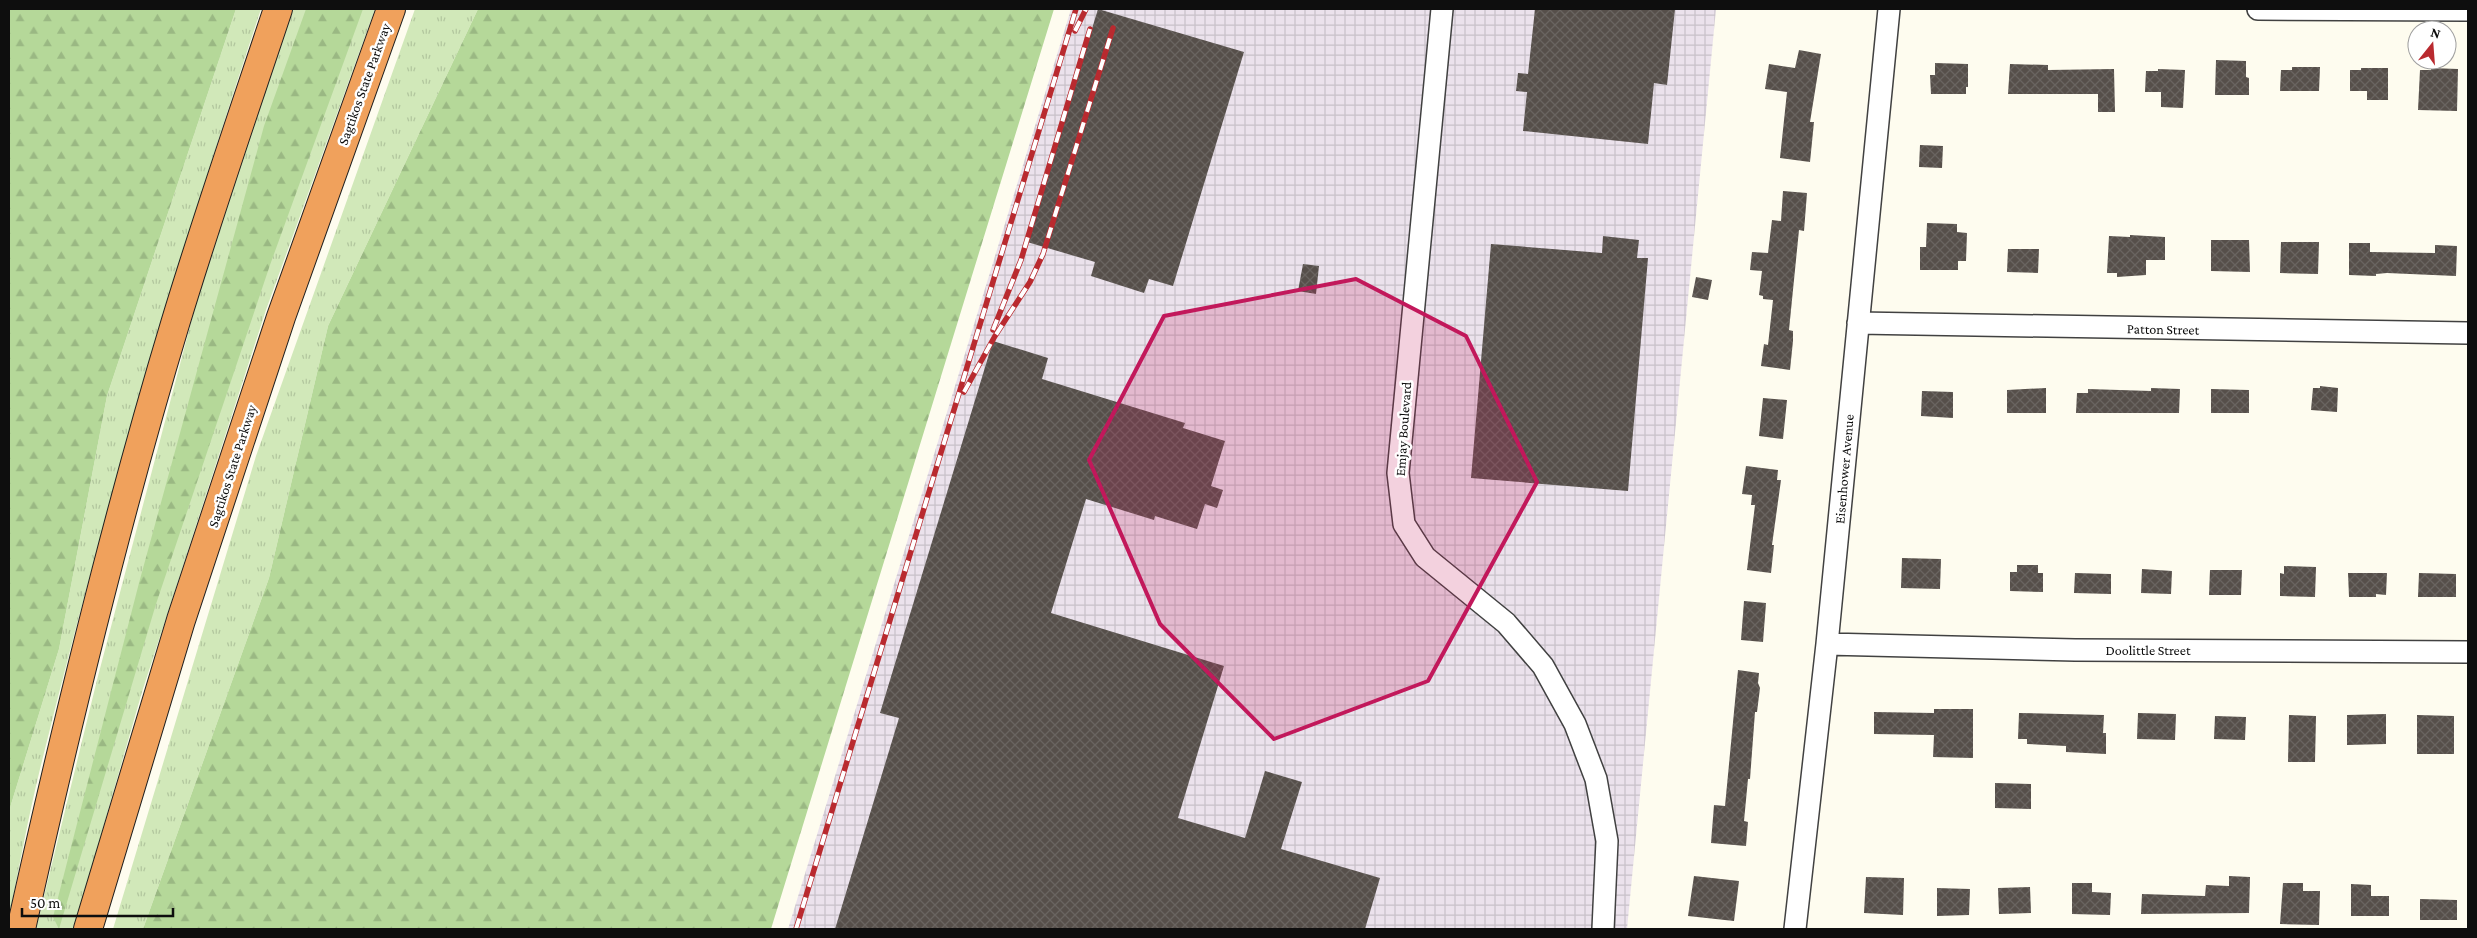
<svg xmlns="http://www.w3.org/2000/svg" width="2477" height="938" font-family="'Crimson Pro',serif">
  <defs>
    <pattern id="industrial-grid" width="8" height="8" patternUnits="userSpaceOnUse" patternTransform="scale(1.25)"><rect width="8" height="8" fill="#ebe2ec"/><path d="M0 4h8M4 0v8" fill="none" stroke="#c8c1c9"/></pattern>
    <pattern id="grass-tufts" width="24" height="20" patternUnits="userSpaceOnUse" patternTransform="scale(1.25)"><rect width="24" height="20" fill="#d1e8b9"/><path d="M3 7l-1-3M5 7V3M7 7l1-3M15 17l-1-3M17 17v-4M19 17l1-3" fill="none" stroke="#b2c69e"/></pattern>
    <pattern id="forest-firs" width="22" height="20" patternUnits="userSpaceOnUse" patternTransform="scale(1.25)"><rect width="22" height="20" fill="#b5d899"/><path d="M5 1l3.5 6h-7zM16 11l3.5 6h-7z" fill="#9ab883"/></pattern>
    <pattern id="building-cross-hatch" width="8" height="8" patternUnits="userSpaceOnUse" patternTransform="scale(1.25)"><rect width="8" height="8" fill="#564f4a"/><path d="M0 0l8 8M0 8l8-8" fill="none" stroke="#696460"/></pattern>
  </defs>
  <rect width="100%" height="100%" fill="#fefcef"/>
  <path fill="url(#industrial-grid)" d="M1071 9H1716L1627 929H788Z"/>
  <path fill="url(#grass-tufts)" d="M236 9H261C178 259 103 513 40 769 28 818 19 868 9 918V811L59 649 107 396Z
    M290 9H375L266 310 142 692 74 929H36L97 680 199 292Z
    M415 9H478L328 326 269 578 143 929H113L256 456Z"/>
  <path fill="url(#forest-firs)" d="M9 9H236L107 396 59 649 9 811Z
    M306 9H363L270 265 156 604 59 929 53 917 139 583 264 126Z
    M478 9H1054L771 929H143L269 578 328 326Z"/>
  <path fill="url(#building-cross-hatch)" d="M1098 9 1244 52 1173 286 1149 279 1144 293 1091 276 1095 262 1027 242Z
    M1535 9H1675L1667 85 1654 83 1648 144 1523 131 1527 92 1516 91 1518 73 1528 74Z
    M1799 50 1821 54 1810 122H1814L1810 162 1780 158 1787 92 1765 89 1769 64 1795 68Z
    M2216 60 2246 61V77L2249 78V95H2215Z
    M1935 63 1968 64V87H1966V94H1931L1930 75H1935Z
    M2010 64 2048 65V70L2114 69 2115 112H2098V94H2008Z
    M2292 67H2320L2319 91H2280L2281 70H2292Z
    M2361 68H2388V100H2367V91H2350V70H2361Z
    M2431 68 2458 69 2457 111 2418 110 2420 70H2431Z
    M2158 69 2185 70 2183 108 2161 107V92H2145L2146 71H2158Z
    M1920 145 1943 146 1942 168 1919 167Z
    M1783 191 1807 193 1804 231 1799 230 1789 330 1793 331V341L1790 370 1761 366 1764 344 1768 345 1773 300 1763 299V296L1759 295 1762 271 1750 270 1752 252 1768 253 1772 220 1781 221Z
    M1927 223 1957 224V232L1967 233 1966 261H1958V270H1920V247H1926Z
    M2130 235 2165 237V260H2146V275L2117 277V273H2107L2109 236 2130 237Z
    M1603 236 1639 240 1637 258H1648L1628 491 1471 478 1491 244 1602 253Z
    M2211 240H2249L2250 272 2211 271Z
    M2281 242H2319L2318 274 2280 273Z
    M2349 243H2370V252L2435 253V245L2457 246 2456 276 2387 273 2376 274V276L2349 275Z
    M2008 249H2039L2038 273 2007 272Z
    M1303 264 1319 266 1316 294 1298 291Z
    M1696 277 1712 280 1708 300 1692 297Z
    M993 341 1048 358 1042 379 1185 423 1183 428 1225 441 1211 486 1223 490 1217 508 1205 504 1197 529 1155 516 1154 520 1086 499 1051 613 1224 666 1178 818 1245 838 1265 771 1302 782 1281 849 1380 878 1365 929H835L899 718 880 713Z
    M2320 386 2338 388 2337 412 2311 410 2313 388H2320Z
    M2046 388V413H2007V390Z
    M2151 388 2180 389 2179 413H2076L2077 393H2088V389L2151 391Z
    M2211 389 2249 390V413H2211Z
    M1922 391 1953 392V418L1921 416Z
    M1763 398 1787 400 1783 439 1759 436Z
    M1746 466 1778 470 1777 480H1781L1772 545H1774L1771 573 1747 570 1755 505H1751L1752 495 1742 494Z
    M1902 558 1941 559 1940 589 1901 588Z
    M2017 565H2038V573H2043V592L2010 591V572H2017Z
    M2284 566 2316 567 2315 597 2280 596V573L2284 574Z
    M2142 569 2172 571 2171 594 2141 593Z
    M2210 570H2242L2241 595H2209Z
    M2075 573 2111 574V594L2074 593Z
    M2348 573H2387L2386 595 2376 594V597H2349Z
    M2419 573 2456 574V597H2418Z
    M1744 601 1766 603 1763 642 1741 640Z
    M1738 670 1759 673 1758 683 1760 688 1757 712H1755L1750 779H1748L1744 821 1748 822 1746 846 1711 843 1714 805 1725 806Z
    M1934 709H1973V758L1933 757 1934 735 1874 734V712L1934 713Z
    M2019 713 2104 715 2103 733H2106V754L2066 752V746L2027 744V739H2018Z
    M2138 713 2176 714 2175 740 2137 739Z
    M2386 714V744L2347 745V715Z
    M2289 715 2316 716 2315 762H2288Z
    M2417 715 2454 716V754H2417Z
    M2215 716 2246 717 2245 740 2214 739Z
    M1995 783 2031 784V809L1995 808Z
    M1694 876 1739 881 1734 921 1688 916Z
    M2229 876 2250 877 2249 913 2141 914 2142 894 2205 896 2206 885 2229 886Z
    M1866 877 1904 878 1903 915 1864 913Z
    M2072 883H2092V892L2111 893 2110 915 2072 914Z
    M2283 883H2303V891H2320L2319 925 2280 924Z
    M2351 884 2371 885V896H2389V916H2351Z
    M2030 887 2031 913 1999 914 1998 888Z
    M1937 888 1970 889 1969 915 1937 916Z
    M2420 899 2457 900V920H2420Z"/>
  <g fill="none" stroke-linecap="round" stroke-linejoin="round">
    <g stroke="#414141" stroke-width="24">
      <path id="minor" d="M1442 9 1398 473 1404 524 1425 557 1506 623 1543 666 1575 724 1596 779 1607 841 1603 929
        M2258 9 2468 10
        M1858 323 2468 333
        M1827 644 2075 650 2468 652
        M1795 929 1827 644 1889 9"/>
    </g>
    <g stroke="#1f1f1f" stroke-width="30">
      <path id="motorway" d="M21 929C66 726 115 523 175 324 207 218 243 114 278 9
        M88 929 181 620 281 317 391 9"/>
    </g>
    <use href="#minor" stroke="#fff" stroke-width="21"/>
    <use href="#motorway" stroke="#f0a15c" stroke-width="28"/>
    <g stroke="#b92a2f" stroke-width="5.5">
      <path id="rail" d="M1075 31 1086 9
        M993 330 1021 260 1090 29
        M964 392 995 336 1030 282 1043 254 1113 28
        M796 929 1076 9"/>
    </g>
    <use href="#rail" stroke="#fff" stroke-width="4" stroke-dasharray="11" stroke-linecap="butt"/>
  </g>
  <path fill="#c2185b" fill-opacity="0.2" stroke="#c2185b" stroke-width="4" stroke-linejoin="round" d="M1356 279 1466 336 1537 482 1428 681 1274 739 1160 624 1089 460 1164 316Z"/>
  <g text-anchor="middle" stroke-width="5" stroke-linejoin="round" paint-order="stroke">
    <g font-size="14" fill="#0e0e0e" stroke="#fff">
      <text transform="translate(364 84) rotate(-70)" y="5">Sagtikos State Parkway</text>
      <text transform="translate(2163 329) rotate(1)" y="5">Patton Street</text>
      <text transform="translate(1403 429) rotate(-86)" y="5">Emjay Boulevard</text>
      <text transform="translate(232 466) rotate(-72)" y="5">Sagtikos State Parkway</text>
      <text transform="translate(1844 469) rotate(-85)" y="5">Eisenhower Avenue</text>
      <text x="2148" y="655">Doolittle Street</text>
    </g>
  </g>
  <rect width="2477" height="938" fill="none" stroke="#0e0e0e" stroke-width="20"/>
  <g transform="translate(2432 45) rotate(17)"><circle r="24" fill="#ffffff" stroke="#9f9f9f"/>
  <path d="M0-4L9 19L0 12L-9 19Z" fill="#b92a2f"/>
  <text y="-8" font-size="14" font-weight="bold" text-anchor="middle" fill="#0e0e0e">N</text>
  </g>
  <path d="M22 908v8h151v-8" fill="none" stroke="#0e0e0e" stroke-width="2.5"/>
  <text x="30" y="908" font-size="15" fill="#0e0e0e" stroke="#ffffff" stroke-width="4" paint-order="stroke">50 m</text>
</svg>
